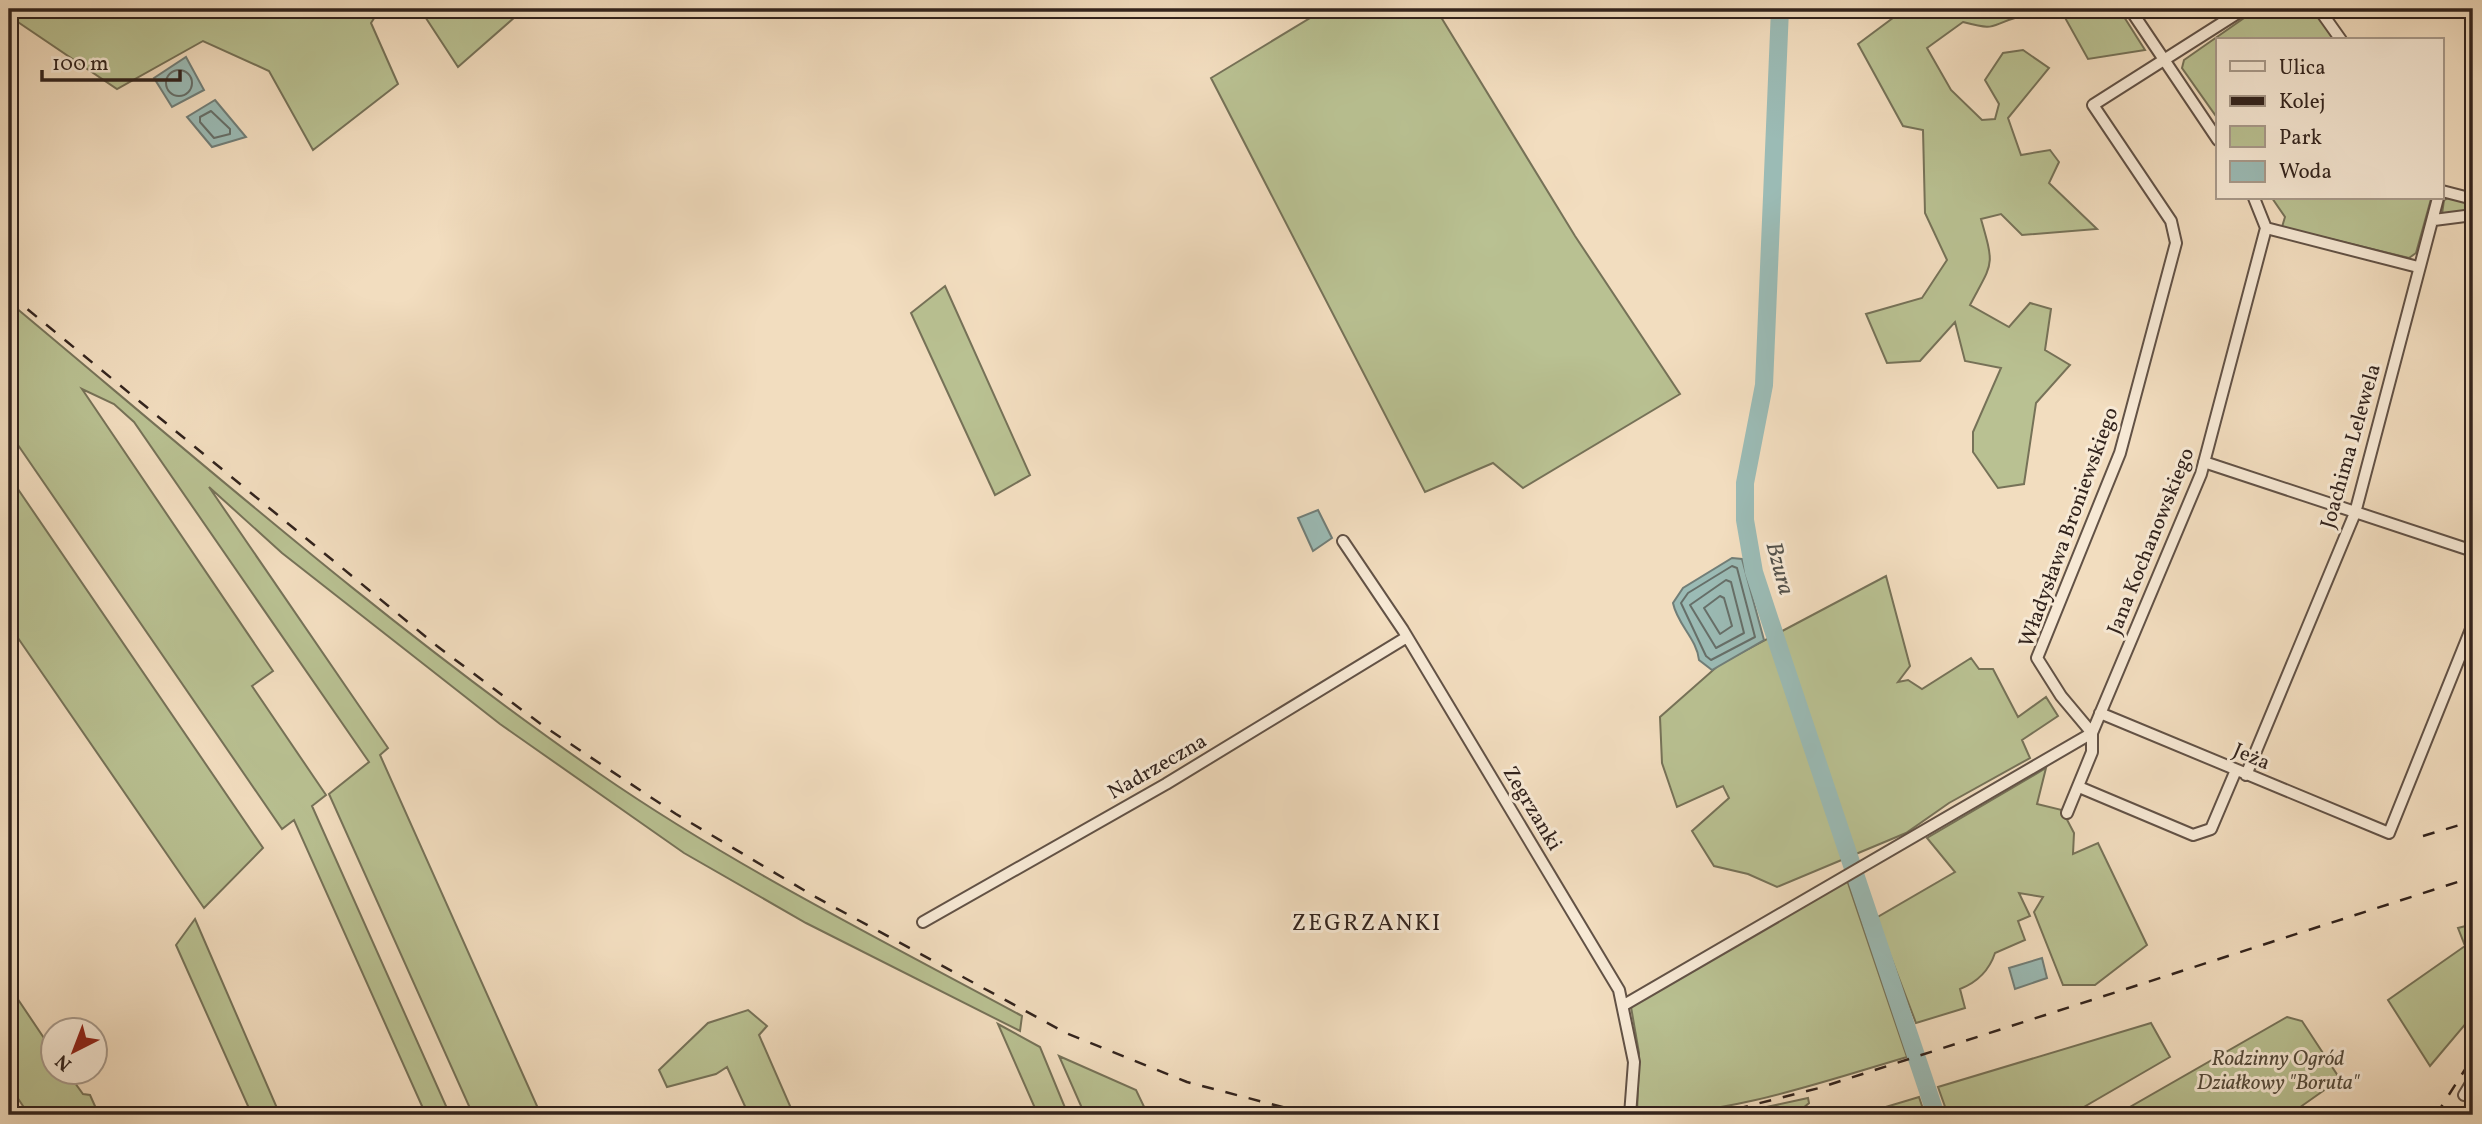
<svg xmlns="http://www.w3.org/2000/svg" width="2482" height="1124" font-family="Vollkorn,serif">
  <rect width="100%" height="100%" fill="#f2ddbf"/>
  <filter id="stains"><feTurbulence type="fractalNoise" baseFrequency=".00286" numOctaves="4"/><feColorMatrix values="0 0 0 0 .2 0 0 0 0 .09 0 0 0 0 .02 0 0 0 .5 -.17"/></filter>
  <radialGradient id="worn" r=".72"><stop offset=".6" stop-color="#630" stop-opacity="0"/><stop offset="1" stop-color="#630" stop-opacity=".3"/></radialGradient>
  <path fill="#b9c192" stroke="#767258" stroke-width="2" d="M9 9H380L371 23 398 84 313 150 269 71 203 41 117 89 9 16Z
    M420 9H524L458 67Z
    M1325 9H1436L1575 236 1680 394 1523 488 1493 463 1425 492 1211 78Z
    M1905 9H2119L2145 50 2088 59 2063 14C2052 16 2025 15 2018 17 1987 26 1998 31 1963 22L1927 48 1951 90 1982 120 1995 119 1999 104 1985 80 2003 53 2023 50 2049 68 2008 118 2021 155 2050 150 2059 162 2049 183 2097 229 2022 235 2001 214 1981 219C1995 268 1993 261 1970 305L2009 327 2030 303 2051 309 2045 350 2070 365 2036 403 2024 484 1998 488 1973 452V432L2001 368 1965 361 1955 322 1920 361 1887 363 1866 314 1922 298 1947 260 1925 213 1923 130 1903 126 1858 44Z
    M2257 9H2314L2335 40H2218V119L2182 68 2184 60Z
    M2272 198H2430L2431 199 2416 253 2409 258 2282 227 2285 217Z
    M2448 198 2473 204V210L2442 214 2444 200Z
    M945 286 1030 475 995 495 911 313Z
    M9 302C202 463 392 630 600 774 733 866 880 939 1022 1016L1020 1031 806 923 684 853 500 724 282 553 209 487 388 748 380 755 541 1115H473L329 794 369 762 134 422 114 404 82 389 273 671 252 686 326 795 312 806 450 1115H426L294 820 282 829 9 432Z
    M9 476 263 848 204 908 9 625Z
    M1886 576 1910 666 1898 682 1908 680 1922 689 1971 658 1979 669H1993L2018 717 2046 697 2058 716 2022 740 2030 758 1949 803 1906 833 1777 887 1748 874 1714 866 1692 831 1729 798 1723 786 1677 807 1662 763 1660 717 1720 664Z
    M2046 768 2037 804 2062 810 2074 833 2073 854 2098 843 2147 945 2095 985H2063L2034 912 2043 897 2019 893 2030 916 2018 921 2025 940 1995 953C1989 971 1978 982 1960 989L1965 1008 1916 1023 1876 918 1955 872 1927 838Z
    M1847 880 1907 1057C1819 1083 1729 1115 1637 1115L1639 1053 1631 1007Z
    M195 919 280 1115H252L176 945Z
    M2473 924V1015L2430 1066 2388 1000 2465 946 2458 928Z
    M9 986 52 1050V1072H67L83 1094 90 1095 99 1115H29L9 1085Z
    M748 1010 767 1026 759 1035 794 1115H749L727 1067 716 1074 667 1087 659 1070 708 1023Z
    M2287 1017 2302 1021 2340 1079 2296 1110 2298 1115H2116Z
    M2151 1023 2170 1057 2070 1115H1948L1938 1087Z
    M998 1024 1040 1047 1068 1115H1038Z
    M1059 1056 1136 1090 1148 1115H1085Z
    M1919 1097 1925 1115H1859Z
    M1808 1098 1809 1103 1795 1115H1730Z"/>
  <path fill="#9bbbb5" stroke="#717e78" stroke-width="2" d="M186 57 204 90 172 107 154 78Z
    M215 100 246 137 212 147 187 117Z
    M1318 510 1332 538 1313 551 1298 518Z
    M1732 558 1742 559 1764 640 1712 670 1699 660C1697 639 1677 624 1673 603L1683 588Z
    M2042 958 2047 978 2015 989 2009 968Z"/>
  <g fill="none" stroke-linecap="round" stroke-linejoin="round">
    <path stroke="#666f69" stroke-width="2" d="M166 83a13 13 0 1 1 26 0a13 13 0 1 1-26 0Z
      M211 111 230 129V134L214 138 200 122V117Z
      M1732 566 1737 568 1755 637 1711 660 1706 656 1681 603 1688 593Z
      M1726 580 1731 582 1744 633 1716 648 1690 605Z
      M1720 596 1724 598 1732 626 1720 634 1704 608Z"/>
    <path stroke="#9bbbb5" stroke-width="18" d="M1780 9 1764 385 1745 483V520L1754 572 1782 657 1936 1115"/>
    <g stroke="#625246" stroke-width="14">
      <path id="street" d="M2130 9 2218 140
        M2319 9 2341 40
        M2442 191 2473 199
        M2434 220 2473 215
        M2266 228 2418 267
        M2204 462 2473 551
        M1343 541 1403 630 1619 990 1634 1062 1630 1115
        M2100 713 2389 833 2473 624
        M2246 775 2355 513 2438 198
        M2079 787 2193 835 2211 829 2236 770
        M2067 813 2092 752V733L2201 474 2266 228 2254 198
        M923 922 1166 784 1407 637
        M1624 1005 2092 733 2061 696 2037 658 2120 453 2176 243 2171 221 2093 105 2244 9
        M2464 1095 2473 1080"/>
    </g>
    <g stroke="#32231d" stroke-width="18">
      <path id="secondary" d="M2470 9 2473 13"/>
    </g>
    <use href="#street" stroke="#f7e9d5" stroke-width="10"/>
    <use href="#secondary" stroke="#f7e9d5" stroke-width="14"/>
    <path stroke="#32231d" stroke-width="2.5" stroke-dasharray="12 12" stroke-linecap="butt" d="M9 294 437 646 542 725 676 814 812 895 1066 1033 1187 1082 1313 1115
      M2423 836 2473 821
      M1713 1115 1819 1088 2473 877
      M2436 1115 2473 1057"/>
  </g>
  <g text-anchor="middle" stroke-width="6" stroke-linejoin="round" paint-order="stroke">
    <g font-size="21" fill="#32231d" stroke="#f7e9d5">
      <text transform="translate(2350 446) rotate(-74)" y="7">Joachima Lelewela</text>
      <text transform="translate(2068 527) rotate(-70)" y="7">Władysława Broniewskiego</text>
      <text transform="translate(2150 541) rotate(-68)" y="7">Jana Kochanowskiego</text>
      <text transform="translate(2252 756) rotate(23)" y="7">Jeża</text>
      <text transform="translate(1157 766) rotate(-30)" y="7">Nadrzeczna</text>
      <text transform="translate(1533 808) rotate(59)" y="7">Zegrzanki</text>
    </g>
    <g font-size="21" font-style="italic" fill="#544a3a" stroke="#f7e9d5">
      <text x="2278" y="1065">Rodzinny Ogród<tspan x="2278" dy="24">Działkowy "Boruta"</tspan></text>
    </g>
    <g font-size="23" font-style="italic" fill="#52514b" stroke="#f7e9d5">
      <text transform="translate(1781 568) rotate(75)" y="8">Bzura</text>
    </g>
    <g font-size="23" letter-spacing="2" fill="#32231d" stroke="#f7e9d5">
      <text x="1367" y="930">ZEGRZANKI</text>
    </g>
  </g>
  <rect width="2482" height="1124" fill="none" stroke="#f2ddbf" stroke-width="35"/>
  <rect x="10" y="10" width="2461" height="1103" fill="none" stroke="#32231d" stroke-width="3.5"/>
  <rect x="18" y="18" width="2447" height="1089" fill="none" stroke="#32231d" stroke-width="2"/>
  <rect x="2216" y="38" width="228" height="161" fill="#f7e9d5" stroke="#a89a8b" stroke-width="2"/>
  <rect x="2230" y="61" width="35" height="10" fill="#f7e9d5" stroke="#a89a8b" stroke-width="2"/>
  <text x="2279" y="74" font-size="21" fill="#32231d">Ulica</text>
  <rect x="2230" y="96" width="35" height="10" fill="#32231d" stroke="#a89a8b" stroke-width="2"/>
  <text x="2279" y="108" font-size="21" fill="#32231d">Kolej</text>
  <rect x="2230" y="126" width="35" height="21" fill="#b9c192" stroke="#a89a8b" stroke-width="2"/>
  <text x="2279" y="144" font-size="21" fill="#32231d">Park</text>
  <rect x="2230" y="161" width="35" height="21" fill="#9bbbb5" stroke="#a89a8b" stroke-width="2"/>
  <text x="2279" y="178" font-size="21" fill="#32231d">Woda</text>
  <g transform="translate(74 1051) rotate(222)"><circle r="33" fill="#f7e9d5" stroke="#a89a8b" stroke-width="2"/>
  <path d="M0-5L12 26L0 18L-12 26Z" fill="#8f2418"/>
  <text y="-10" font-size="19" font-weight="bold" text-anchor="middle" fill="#32231d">N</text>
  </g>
  <path d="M42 70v10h138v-10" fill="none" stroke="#32231d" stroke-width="3.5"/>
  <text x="52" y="70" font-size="21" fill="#32231d" stroke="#f7e9d5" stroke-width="5" paint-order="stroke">100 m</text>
  <rect width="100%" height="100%" filter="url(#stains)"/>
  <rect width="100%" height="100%" fill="url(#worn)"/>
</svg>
